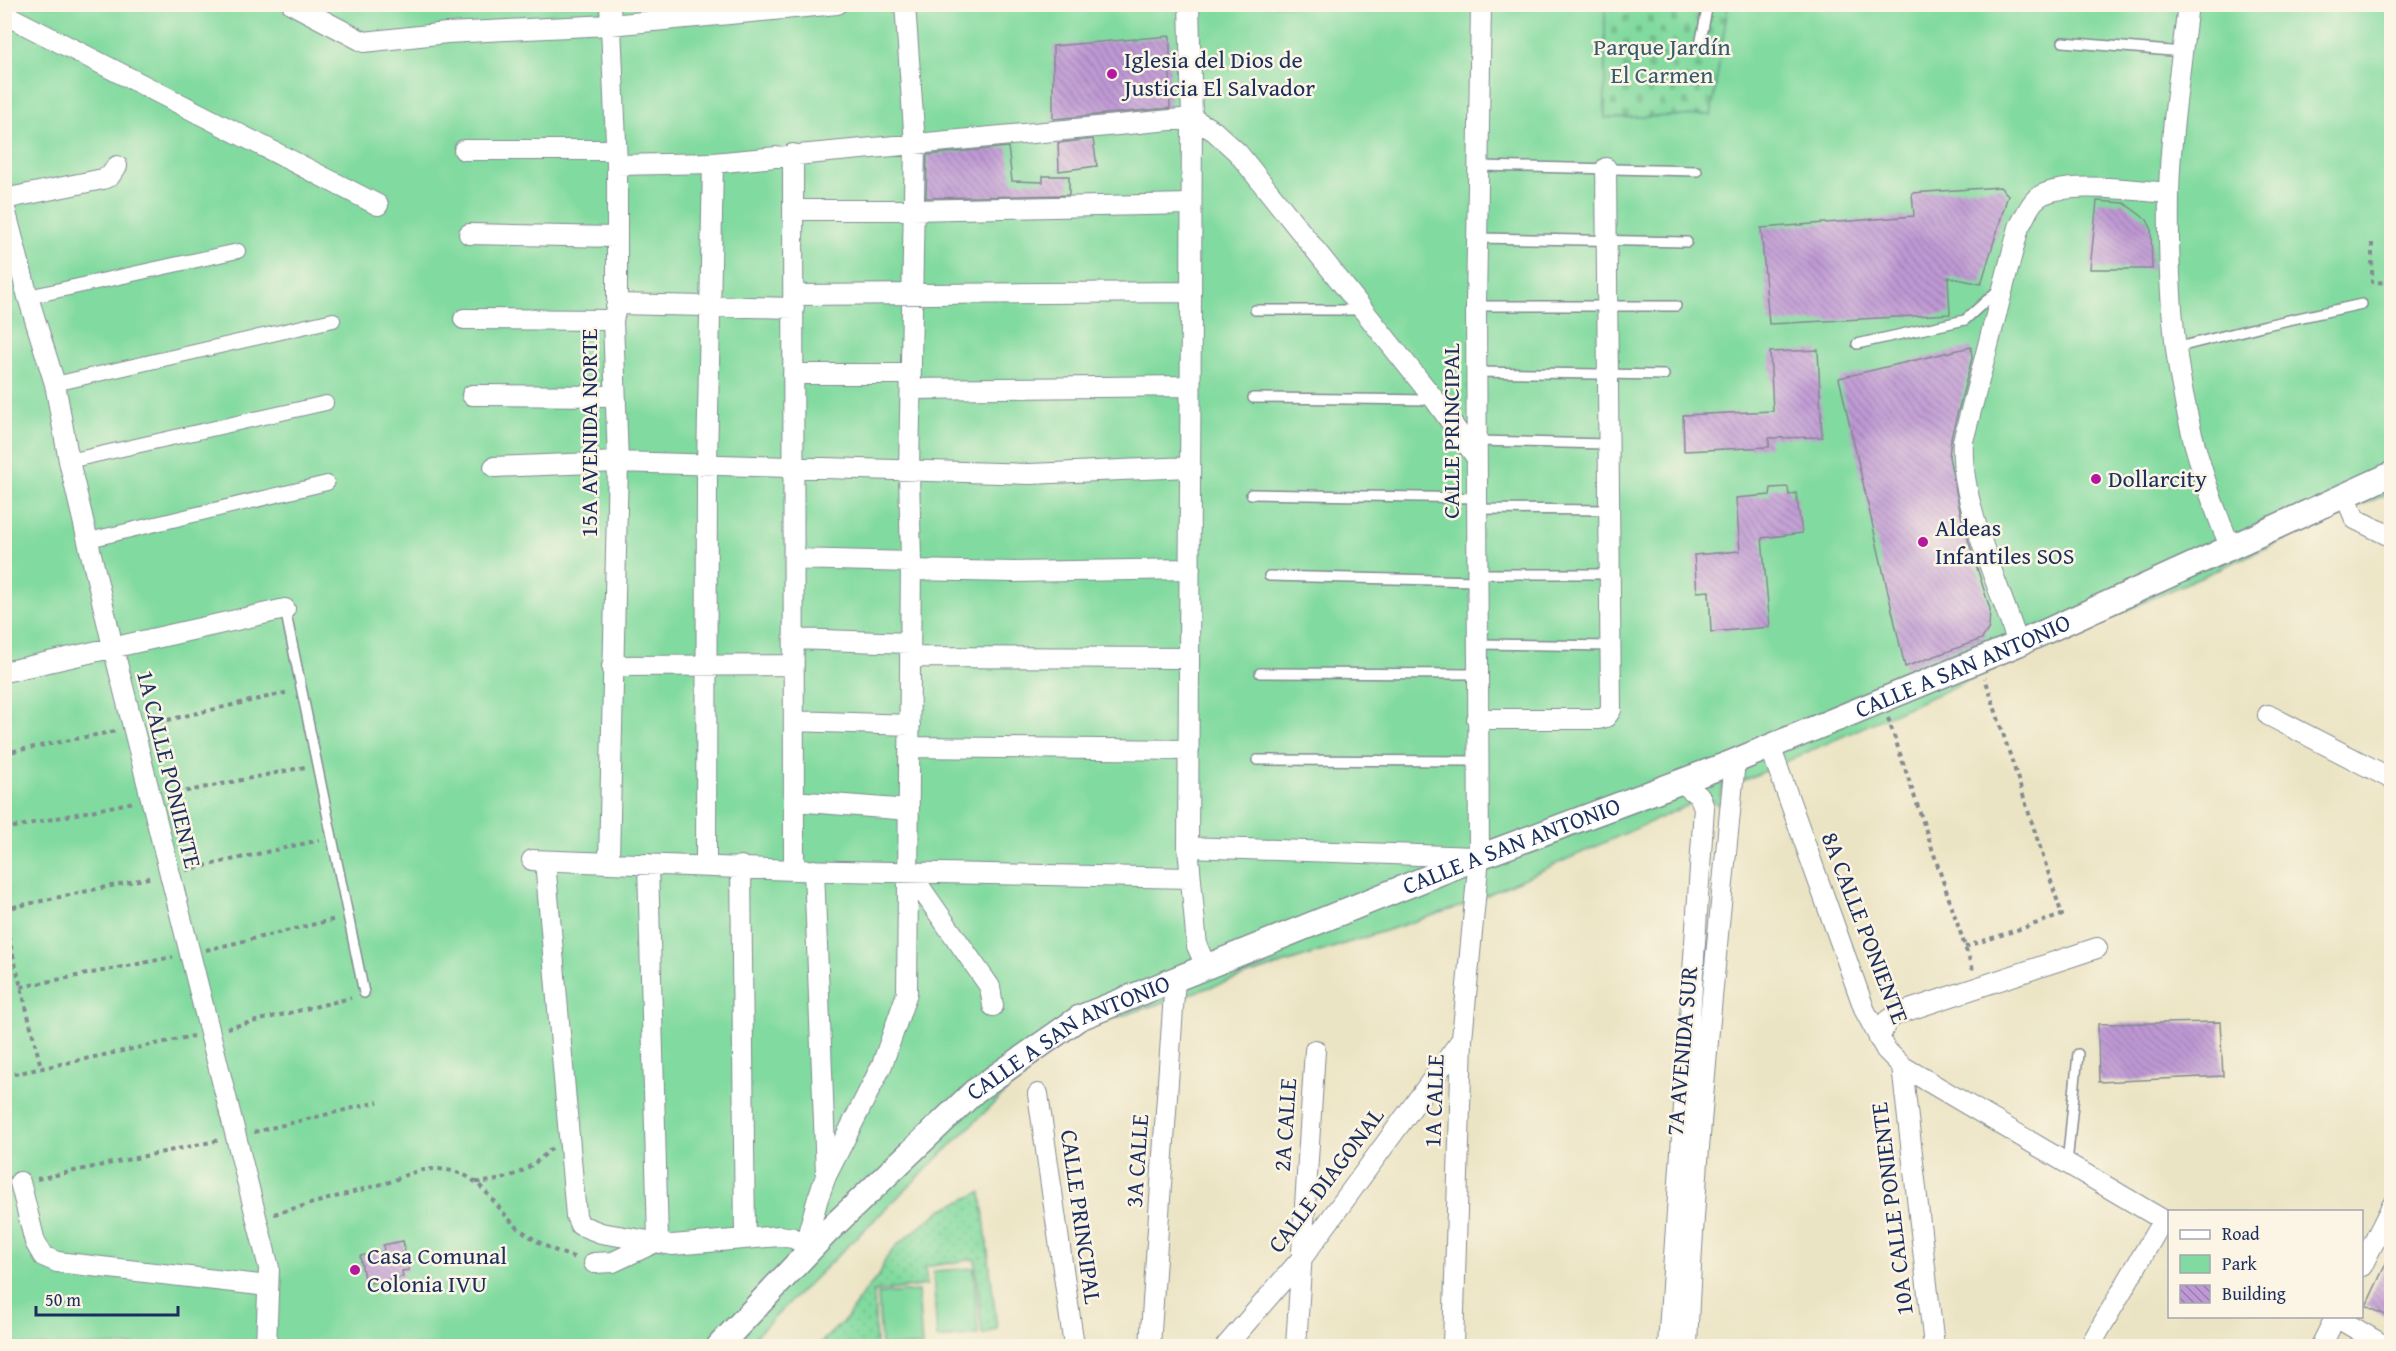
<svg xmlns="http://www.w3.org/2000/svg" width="2396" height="1351" font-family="'Gentium Book Plus',serif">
  <defs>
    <pattern id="cemetery-stones" width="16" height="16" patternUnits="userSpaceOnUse" patternTransform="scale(1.5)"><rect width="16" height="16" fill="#81da9f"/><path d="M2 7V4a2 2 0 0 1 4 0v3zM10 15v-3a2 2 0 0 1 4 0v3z" fill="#6fbb8b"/></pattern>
    <pattern id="garden-dots" width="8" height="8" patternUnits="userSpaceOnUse" patternTransform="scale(1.5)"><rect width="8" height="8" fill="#81da9f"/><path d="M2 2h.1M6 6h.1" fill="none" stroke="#6fbb8b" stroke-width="1.8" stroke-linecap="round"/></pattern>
    <pattern id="building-back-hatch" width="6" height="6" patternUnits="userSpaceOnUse" patternTransform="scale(1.5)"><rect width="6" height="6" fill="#bf99d4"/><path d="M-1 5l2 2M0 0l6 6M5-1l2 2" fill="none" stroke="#9a7daf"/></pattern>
  </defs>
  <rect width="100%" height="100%" fill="#fcf5e5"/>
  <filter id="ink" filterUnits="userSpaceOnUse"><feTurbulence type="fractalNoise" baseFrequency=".0167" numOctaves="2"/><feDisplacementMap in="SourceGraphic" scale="12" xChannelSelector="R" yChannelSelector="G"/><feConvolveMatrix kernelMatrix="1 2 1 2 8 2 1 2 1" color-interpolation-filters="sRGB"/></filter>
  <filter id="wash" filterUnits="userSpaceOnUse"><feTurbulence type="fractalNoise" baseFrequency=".008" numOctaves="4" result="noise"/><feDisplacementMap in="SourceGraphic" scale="24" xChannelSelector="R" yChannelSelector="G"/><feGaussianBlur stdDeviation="1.35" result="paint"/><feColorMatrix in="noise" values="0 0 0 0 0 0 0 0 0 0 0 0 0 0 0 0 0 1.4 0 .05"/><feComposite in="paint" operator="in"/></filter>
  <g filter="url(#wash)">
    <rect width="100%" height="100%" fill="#ebe4c4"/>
    <path fill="#81da9f" stroke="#4e847e" stroke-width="1.5" d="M5 5H2391V492L1462 906 1065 1034 745 1346H5Z
      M974 1268 978 1335 937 1339 933 1271Z
      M918 1291 922 1346H881L878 1294Z"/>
    <path fill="url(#cemetery-stones)" stroke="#4e847e" stroke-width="1.5" d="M1605 5H1728L1711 115 1605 118Z"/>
    <path fill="url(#garden-dots)" stroke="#4e847e" stroke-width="1.5" d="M1726 773 1719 806 1693 785Z
      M981 1192 997 1329 982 1335 975 1259 925 1267 927 1285 874 1292 876 1346H817L847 1318 862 1295 880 1274 885 1260 896 1246 941 1210Z"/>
    <g id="blocks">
      <path fill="url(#building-back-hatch)" d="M1170 36V108L1053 119V46Z
        M1093 139 1097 166 1059 171 1058 143Z
        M1008 147 1012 181 1043 182V176H1069V195L926 198 927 155Z
        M2000 187 2008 195 1981 284 1948 277 1950 314 1769 324 1761 228 1914 216 1912 193Z
        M2097 201 2124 203 2147 220 2151 228 2152 269H2090Z
        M1971 347 1972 358 1951 438 1949 457 1962 520 1990 609 1989 628 1982 639 1905 667 1839 378Z
        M1818 350 1822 437 1769 438V447L1684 451 1683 415 1773 411 1770 352Z
        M1788 487 1789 495 1796 493 1802 533 1762 538 1770 627 1711 632 1709 591 1697 592 1694 555 1740 551 1736 498 1770 495 1771 488Z
        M2220 1022 2223 1076 2099 1082 2098 1024Z
        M403 1241 409 1270 402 1271 403 1277 365 1284 360 1256 384 1251 383 1245Z
        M2391 1253V1318L2366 1306Z"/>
    </g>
  </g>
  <g filter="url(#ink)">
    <use href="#blocks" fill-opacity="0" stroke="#838a91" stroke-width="1.5"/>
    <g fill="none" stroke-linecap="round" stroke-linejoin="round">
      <g stroke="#838a91" stroke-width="12">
        <path id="service" d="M2063 42 2183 52
          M1700 45 1708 4
          M1479 166 1697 171
          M1476 238 1687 242
          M1476 306H1676
          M1255 310H1361
          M1857 344 1965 320 1999 289
          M2175 348 2266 325 2362 304
          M1476 372 1664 375
          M1253 398 1433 400
          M1476 441 1608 444
          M1251 494 1477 498
          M1476 509 1609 510
          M1477 574H1610
          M1269 576 1477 581
          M285 609 364 993
          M1477 644 1610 646
          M1260 673 1477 674
          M1257 760 1477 761
          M2067 1164 2078 1054"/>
      </g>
      <g stroke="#838a91" stroke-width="16">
        <path id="pedestrian" d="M28 297 238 251
          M55 384 333 320
          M69 461 326 403
          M89 540 327 483"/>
      </g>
      <g stroke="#838a91" stroke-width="22">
        <path id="minor" d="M292 4 364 42 447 33 610 25 837 4
          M1189 4 1192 118 1188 847 1197 946 1206 966
          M2188 4C2181 66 2170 134 2169 195 2167 324 2179 427 2230 546
          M4 14 378 205
          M464 150H616
          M793 154 794 870
          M617 165 713 163 1192 118 1214 131 1238 153 1435 400 1476 457
          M4 199 103 179 110 176 117 166
          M4 205 28 297 55 384 69 461 113 647 269 1268 266 1346
          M793 210H912L1190 204
          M469 234 616 237
          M794 295 1190 292
          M617 304 794 308
          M464 319 613 320
          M793 374H911
          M911 389 1190 386
          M472 395 614 396
          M494 467 618 462 1030 474 1189 467
          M2345 495 2355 519 2392 537
          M794 559 911 562
          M911 570 1014 572 1190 569
          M794 639 910 643
          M2018 644C1999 584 1959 502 1963 441L2019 227C2024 219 2029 205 2036 199 2058 179 2140 191 2169 193
          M910 657 1189 658
          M612 666 794 665
          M4 672 285 609
          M2268 715 2392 779
          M1477 719H1599L1606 717 1611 710 1606 168
          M794 721 910 725
          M1770 746 1865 1011 1886 1050 1902 1066 2170 1224
          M909 747 1189 750
          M794 801 909 810
          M1188 847 1476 857
          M532 860 794 870 1191 878
          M545 861 576 1216 580 1225 601 1233 672 1245 780 1236 793 1238 812 1248
          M609 861 618 462 613 320 617 304V165L610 4
          M648 864 658 1241
          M706 865 707 465 713 163
          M741 866 745 1237
          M814 870 826 1173
          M908 870 990 987 993 1006
          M1879 1039 1887 1021 1897 1014 2097 948
          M1902 1066 1934 1346
          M1038 1094 1074 1346
          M20 1182 35 1242 43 1256 57 1262 268 1286
          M812 1248 809 1230 818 1198 826 1176 882 1065 907 993 911 562 909 471 915 144 905 4
          M594 1263 613 1262 658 1241
          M2362 1266 2392 1206
          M2334 1316 2385 1346
          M1150 1346 1175 979
          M1226 1346 1302 1258 1462 1039
          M1296 1346 1315 1050
          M1453 1346 1462 1039 1479 857 1476 306 1481 4
          M1668 1346 1704 808 1700 797 1680 781
          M1687 1346C1695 1151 1716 956 1735 761
          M2090 1346 2163 1220
          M2321 1346 2336 1316"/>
      </g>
      <g stroke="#838a91" stroke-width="27">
        <g id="tertiary">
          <path id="s1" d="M719 1346 828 1231 975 1091 1079 1018 1479 857 1728 764 2018 644 2392 474"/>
        </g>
      </g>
      <path stroke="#838a91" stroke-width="4" stroke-dasharray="4.5 4.5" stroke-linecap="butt" d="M2372 243V282L2392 283
        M4 644 7 655
        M1888 718 1973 970
        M150 724 289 692
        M4 753 116 731
        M168 795 305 767
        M4 829 134 802
        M186 870 320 840
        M4 909 153 877
        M4 919 41 1067
        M1965 947 2062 915 1985 678
        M206 950 336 919
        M21 987 173 957
        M227 1028 351 998
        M5 1076 193 1036
        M254 1132 378 1102
        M37 1179 220 1140
        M476 1182C507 1182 530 1170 552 1148
        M274 1214 393 1181C421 1165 458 1163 482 1188 494 1200 503 1214 516 1226 534 1241 554 1252 577 1258"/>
      <use href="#service" stroke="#fff" stroke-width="9"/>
      <use href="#pedestrian" stroke="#fff" stroke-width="14"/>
      <use href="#minor" stroke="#fff" stroke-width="20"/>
      <use href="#tertiary" stroke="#fff" stroke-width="24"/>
    </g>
  </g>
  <g fill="#b5179e" stroke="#fcf5e5" stroke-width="2">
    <circle cx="1112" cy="74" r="6"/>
    <circle cx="2096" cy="479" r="6"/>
    <circle cx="1923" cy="542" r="6"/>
    <circle cx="355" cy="1270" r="6"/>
  </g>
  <g text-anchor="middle" stroke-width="5" stroke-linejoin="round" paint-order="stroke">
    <g font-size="24" fill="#345a6e" stroke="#fcf5e5">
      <text x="1662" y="55">Parque Jardín<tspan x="1662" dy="28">El Carmen</tspan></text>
    </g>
    <g font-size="24" fill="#1b2f5e" stroke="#fcf5e5" text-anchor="start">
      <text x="1124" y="68">Iglesia del Dios de<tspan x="1124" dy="28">Justicia El Salvador</tspan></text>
      <text x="2108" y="487">Dollarcity</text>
      <text x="1935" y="536">Aldeas<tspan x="1935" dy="28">Infantiles SOS</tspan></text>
      <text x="367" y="1264">Casa Comunal<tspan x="367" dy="28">Colonia IVU</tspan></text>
    </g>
    <g font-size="24" fill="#1b2f5e" stroke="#fcf5e5">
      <text transform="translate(1451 431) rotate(-90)" y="8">CALLE PRINCIPAL</text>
      <text transform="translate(589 433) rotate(-90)" y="8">15A AVENIDA NORTE</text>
      <text dy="8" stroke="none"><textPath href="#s1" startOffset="1440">CALLE A SAN ANTONIO</textPath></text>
      <text transform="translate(169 769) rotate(76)" y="8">1A CALLE PONIENTE</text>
      <text dy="8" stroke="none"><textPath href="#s1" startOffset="954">CALLE A SAN ANTONIO</textPath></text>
      <text transform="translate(1865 928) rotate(69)" y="8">8A CALLE PONIENTE</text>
      <text dy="8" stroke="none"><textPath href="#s1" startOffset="470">CALLE A SAN ANTONIO</textPath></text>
      <text transform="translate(1682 1051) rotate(-85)" y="8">7A AVENIDA SUR</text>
      <text transform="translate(1434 1101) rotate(-88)" y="8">1A CALLE</text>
      <text transform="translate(1285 1125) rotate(-86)" y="8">2A CALLE</text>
      <text transform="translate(1137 1161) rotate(-86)" y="8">3A CALLE</text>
      <text transform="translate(1326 1180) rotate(-53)" y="8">CALLE DIAGONAL</text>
      <text transform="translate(1892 1209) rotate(-97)" y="8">10A CALLE PONIENTE</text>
      <text transform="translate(1081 1217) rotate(82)" y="8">CALLE PRINCIPAL</text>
    </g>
  </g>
  <rect width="2396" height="1351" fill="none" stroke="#fcf5e5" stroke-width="24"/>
  <rect x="2168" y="1210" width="195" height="108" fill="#fcf5e5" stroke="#a2a6af" stroke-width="1.5"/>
  <rect x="2180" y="1230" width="30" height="9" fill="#ffffff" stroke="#a2a6af" stroke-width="1.5"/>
  <text x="2222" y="1240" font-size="18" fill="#1b2f5e">Road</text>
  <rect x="2180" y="1255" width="30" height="18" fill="#81da9f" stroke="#a2a6af" stroke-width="1.5"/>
  <text x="2222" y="1270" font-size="18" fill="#1b2f5e">Park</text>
  <rect x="2180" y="1285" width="30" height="18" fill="url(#building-back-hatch)" stroke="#a2a6af" stroke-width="1.5"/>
  <text x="2222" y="1300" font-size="18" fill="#1b2f5e">Building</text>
  <path d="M36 1306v9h142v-9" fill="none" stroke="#1b2f5e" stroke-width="3"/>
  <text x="45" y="1306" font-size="18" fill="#1b2f5e" stroke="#fcf5e5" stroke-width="4.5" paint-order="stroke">50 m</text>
</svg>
